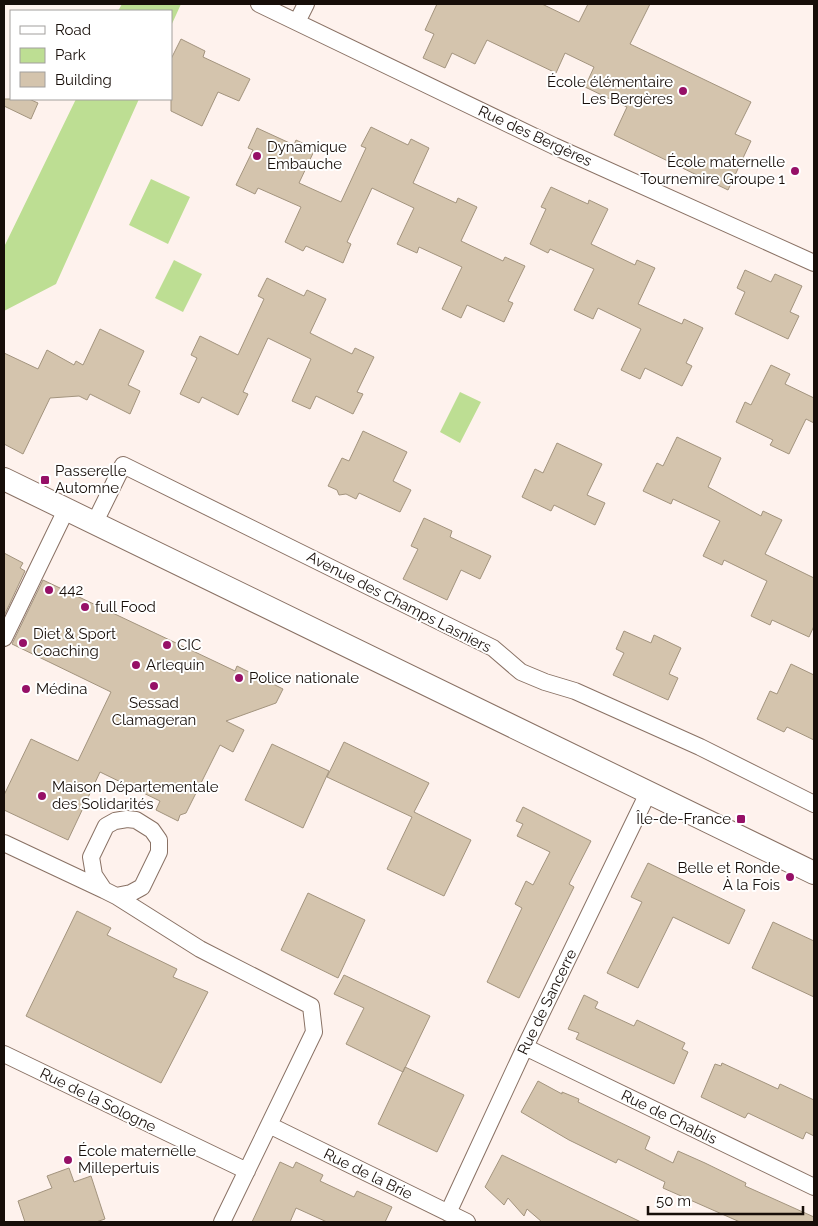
<svg xmlns="http://www.w3.org/2000/svg" width="818" height="1226" font-family="Raleway,sans-serif">
  <rect width="100%" height="100%" fill="#fef2ed"/>
  <path fill="#bdde93" d="M122 4H181L171 26V11H118Z
    M76 99H139L56 284 4 311V247Z
    M151 179 190 197 168 244 129 225Z
    M174 260 202 274 183 312 155 298Z
    M460 392 481 402 460 443 440 432Z"/>
  <path fill="#d4c4ad" stroke="#a3947e" d="M437 4H542L579 22 588 4H650L630 44 751 102 735 134 751 141 728 190 614 135 627 107 585 87 594 67 565 53 556 73 487 40 475 64 452 53 445 68 423 58 434 34 425 30Z
    M181 39 205 51 203 57 250 79 239 101 218 92 202 126 171 111V59Z
    M4 99H29L38 103 31 119 4 106Z
    M371 127 408 145 411 139 429 148 413 183 456 203 458 198 477 207 461 241 503 261 505 257 525 266 508 301 513 303 504 322 467 305 461 318 442 309 462 267 419 247 417 253 397 244 414 208 372 188 347 242 351 244 343 263 306 246 303 251 285 242 301 207 258 188 255 194 236 185 253 150 248 148 257 128 294 145 296 140 315 149 299 183 341 202 366 148 361 146Z
    M551 187 588 204 589 200 608 209 591 244 635 265 637 260 655 268 638 304 682 324 684 319 703 328 686 363 692 366 682 386 645 368 640 379 621 370 641 329 598 308 593 319 574 310 594 269 550 249 548 253 530 244 546 209 541 207Z
    M745 270 771 282 775 274 802 286 790 312 799 316 788 339 735 314 745 292 737 288Z
    M267 278 304 296 307 290 326 299 310 333 352 354 355 348 374 357 357 392 363 394 353 414 316 396 310 409 292 401 311 359 268 338 243 392 248 394 238 415 202 397 199 403 180 394 197 358 191 355 200 336 238 355 264 299 258 296Z
    M100 329 144 351 128 385 140 391 130 414 90 394 87 400 79 396 50 398 23 454 4 444V353L38 369 47 350 74 365 76 361 83 365Z
    M771 365 790 374 785 384 814 398V423L806 419 789 454 770 445 773 440 736 422 745 402 751 405Z
    M363 431 407 452 393 481 411 490 400 512 359 493 356 499 346 494 339 495 337 490 328 486 342 458 349 461Z
    M677 437 721 458 708 487 761 516 763 511 782 520 765 554 814 578V626L809 637 772 620 770 625 751 616 767 581 724 560 722 565 703 556 720 521 673 499 671 504 643 491 657 463 663 466Z
    M557 443 602 464 587 495 605 503 595 525 554 505 551 511 522 497 535 469 543 473Z
    M424 518 452 531 450 537 491 556 480 579 461 570 447 600 403 579 418 549 411 546Z
    M4 553 23 563 20 568 25 571 4 616Z
    M43 580 233 670 235 671 237 666 283 689 276 703 226 721 244 730 233 752 220 745 186 813 180 815 178 821 156 810 160 801 100 772 68 840 4 810V795L31 739 78 761 111 692 12 644Z
    M624 631 651 643 654 635 681 648 669 674 678 678 668 700 613 675 624 653 616 649Z
    M791 664 814 675V740L787 727 784 732 757 719 770 691 777 694Z
    M344 742 429 783 414 812 471 840 444 896 387 869 412 817 327 777Z
    M272 744 329 771 303 828 245 800Z
    M523 807 591 841 569 884 574 887 519 998 487 982 522 908 515 904 526 881 533 885 550 852 517 836 523 824 516 821Z
    M648 863 745 910 729 944 673 917 638 988 607 973 642 902 631 897Z
    M308 893 365 920 338 978 281 950Z
    M77 911 111 928 107 935 177 969 173 977 208 992 161 1083 26 1016Z
    M773 922 814 941V997L752 968Z
    M344 975 430 1016 403 1072 346 1044 364 1008 334 994Z
    M584 995 598 1002 595 1008 634 1026 637 1020 685 1043 682 1049 688 1052 674 1084 576 1039 579 1033 568 1029Z
    M722 1063 778 1089 780 1084 814 1100V1136L806 1132 803 1139 748 1113 745 1118 701 1097 715 1064 721 1066Z
    M405 1067 464 1095 437 1152 378 1124Z
    M538 1081 562 1094V1092L579 1099 578 1102 650 1137 645 1149 673 1163 678 1151 705 1163 746 1183 745 1186 814 1217V1222H740L663 1188 665 1182 618 1159 616 1163 569 1140 521 1112Z
    M502 1155 641 1222H542L527 1209 524 1216 508 1198 504 1205 485 1187Z
    M280 1162 293 1168 296 1162 323 1175 320 1181 354 1197 357 1191 392 1207 385 1222H327L296 1208 290 1222H252Z
    M69 1168 74 1182 91 1176 105 1219 96 1222H25L18 1201 52 1188 47 1176Z"/>
  <g fill="none" stroke-linecap="round" stroke-linejoin="round">
    <g stroke="#897164" stroke-width="18">
      <path id="street" d="M259 4 554 146 814 263
        M297 22 306 4
        M94 524 123 465 493 648 521 672 545 682 575 691 700 747 814 804
        M4 638 66 510
        M127 819 136 820 152 830 159 840V852L142 887 131 893 116 896 104 890 94 875 91 857 106 826 115 821Z
        M4 843 104 890
        M116 896 200 949 311 1006 314 1032 222 1222
        M525 1047 814 1187
        M4 1054 247 1171
        M269 1125 467 1222
        M448 1213 525 1047 648 793"/>
    </g>
    <g stroke="#897164" stroke-width="24">
      <path id="secondary" d="M4 479 814 873"/>
    </g>
    <use href="#street" stroke="#fff" stroke-width="16"/>
    <use href="#secondary" stroke="#fff" stroke-width="22"/>
  </g>
  <g fill="#961067" stroke="#fff" stroke-width="2">
    <circle cx="683" cy="91" r="5"/>
    <circle cx="257" cy="156" r="5"/>
    <circle cx="795" cy="171" r="5"/>
    <rect x="40" y="475" width="10" height="10" rx="2.5"/>
    <circle cx="49" cy="590" r="5"/>
    <circle cx="85" cy="607" r="5"/>
    <circle cx="23" cy="643" r="5"/>
    <circle cx="167" cy="645" r="5"/>
    <circle cx="136" cy="665" r="5"/>
    <circle cx="239" cy="678" r="5"/>
    <circle cx="154" cy="686" r="5"/>
    <circle cx="26" cy="689" r="5"/>
    <circle cx="42" cy="796" r="5"/>
    <rect x="736" y="814" width="10" height="10" rx="2.5"/>
    <circle cx="790" cy="877" r="5"/>
    <circle cx="68" cy="1160" r="5"/>
  </g>
  <g text-anchor="middle" stroke-width="4" stroke-linejoin="round" paint-order="stroke">
    <g font-size="15" fill="#170e09" stroke="#fff" text-anchor="start">
      <text x="673" y="87" text-anchor="end">École élémentaire<tspan x="673" dy="17">Les Bergères</tspan></text>
      <text x="267" y="152">Dynamique<tspan x="267" dy="17">Embauche</tspan></text>
      <text x="785" y="167" text-anchor="end">École maternelle<tspan x="785" dy="17">Tournemire Groupe 1</tspan></text>
      <text x="55" y="476">Passerelle<tspan x="55" dy="17">Automne</tspan></text>
      <text x="59" y="595">442</text>
      <text x="95" y="612">full Food</text>
      <text x="33" y="639">Diet &amp; Sport<tspan x="33" dy="17">Coaching</tspan></text>
      <text x="177" y="650">CIC</text>
      <text x="146" y="670">Arlequin</text>
      <text x="249" y="683">Police nationale</text>
      <text x="36" y="694">Médina</text>
      <text x="154" y="708" text-anchor="middle">Sessad<tspan x="154" dy="17">Clamageran</tspan></text>
      <text x="52" y="792">Maison Départementale<tspan x="52" dy="17">des Solidarités</tspan></text>
      <text x="731" y="824" text-anchor="end">Île-de-France</text>
      <text x="780" y="873" text-anchor="end">Belle et Ronde<tspan x="780" dy="17">À la Fois</tspan></text>
      <text x="78" y="1156">École maternelle<tspan x="78" dy="17">Millepertuis</tspan></text>
    </g>
    <g font-size="15" fill="#170e09" stroke="#fff">
      <text transform="translate(535 136) rotate(25)" y="5">Rue des Bergères</text>
      <text transform="translate(399 602) rotate(27)" y="5">Avenue des Champs Lasniers</text>
      <text transform="translate(547 1002) rotate(-64)" y="5">Rue de Sancerre</text>
      <text transform="translate(98 1100) rotate(26)" y="5">Rue de la Sologne</text>
      <text transform="translate(669 1117) rotate(26)" y="5">Rue de Chablis</text>
      <text transform="translate(368 1174) rotate(26)" y="5">Rue de la Brie</text>
    </g>
  </g>
  <rect width="818" height="1226" fill="none" stroke="#170e09" stroke-width="10"/>
  <rect x="10" y="10" width="162" height="90" fill="#ffffff" stroke="#a29f9d"/>
  <rect x="20" y="26" width="25" height="8" fill="#ffffff" stroke="#a29f9d"/>
  <text x="55" y="35" font-size="15" fill="#170e09">Road</text>
  <rect x="20" y="48" width="25" height="15" fill="#bdde93" stroke="#a29f9d"/>
  <text x="55" y="60" font-size="15" fill="#170e09">Park</text>
  <rect x="20" y="72" width="25" height="15" fill="#d4c4ad" stroke="#a29f9d"/>
  <text x="55" y="85" font-size="15" fill="#170e09">Building</text>
  <path d="M648 1206v8h155v-8" fill="none" stroke="#170e09" stroke-width="2.5"/>
  <text x="656" y="1206" font-size="15" fill="#170e09" stroke="#ffffff" stroke-width="4" paint-order="stroke">50 m</text>
</svg>
